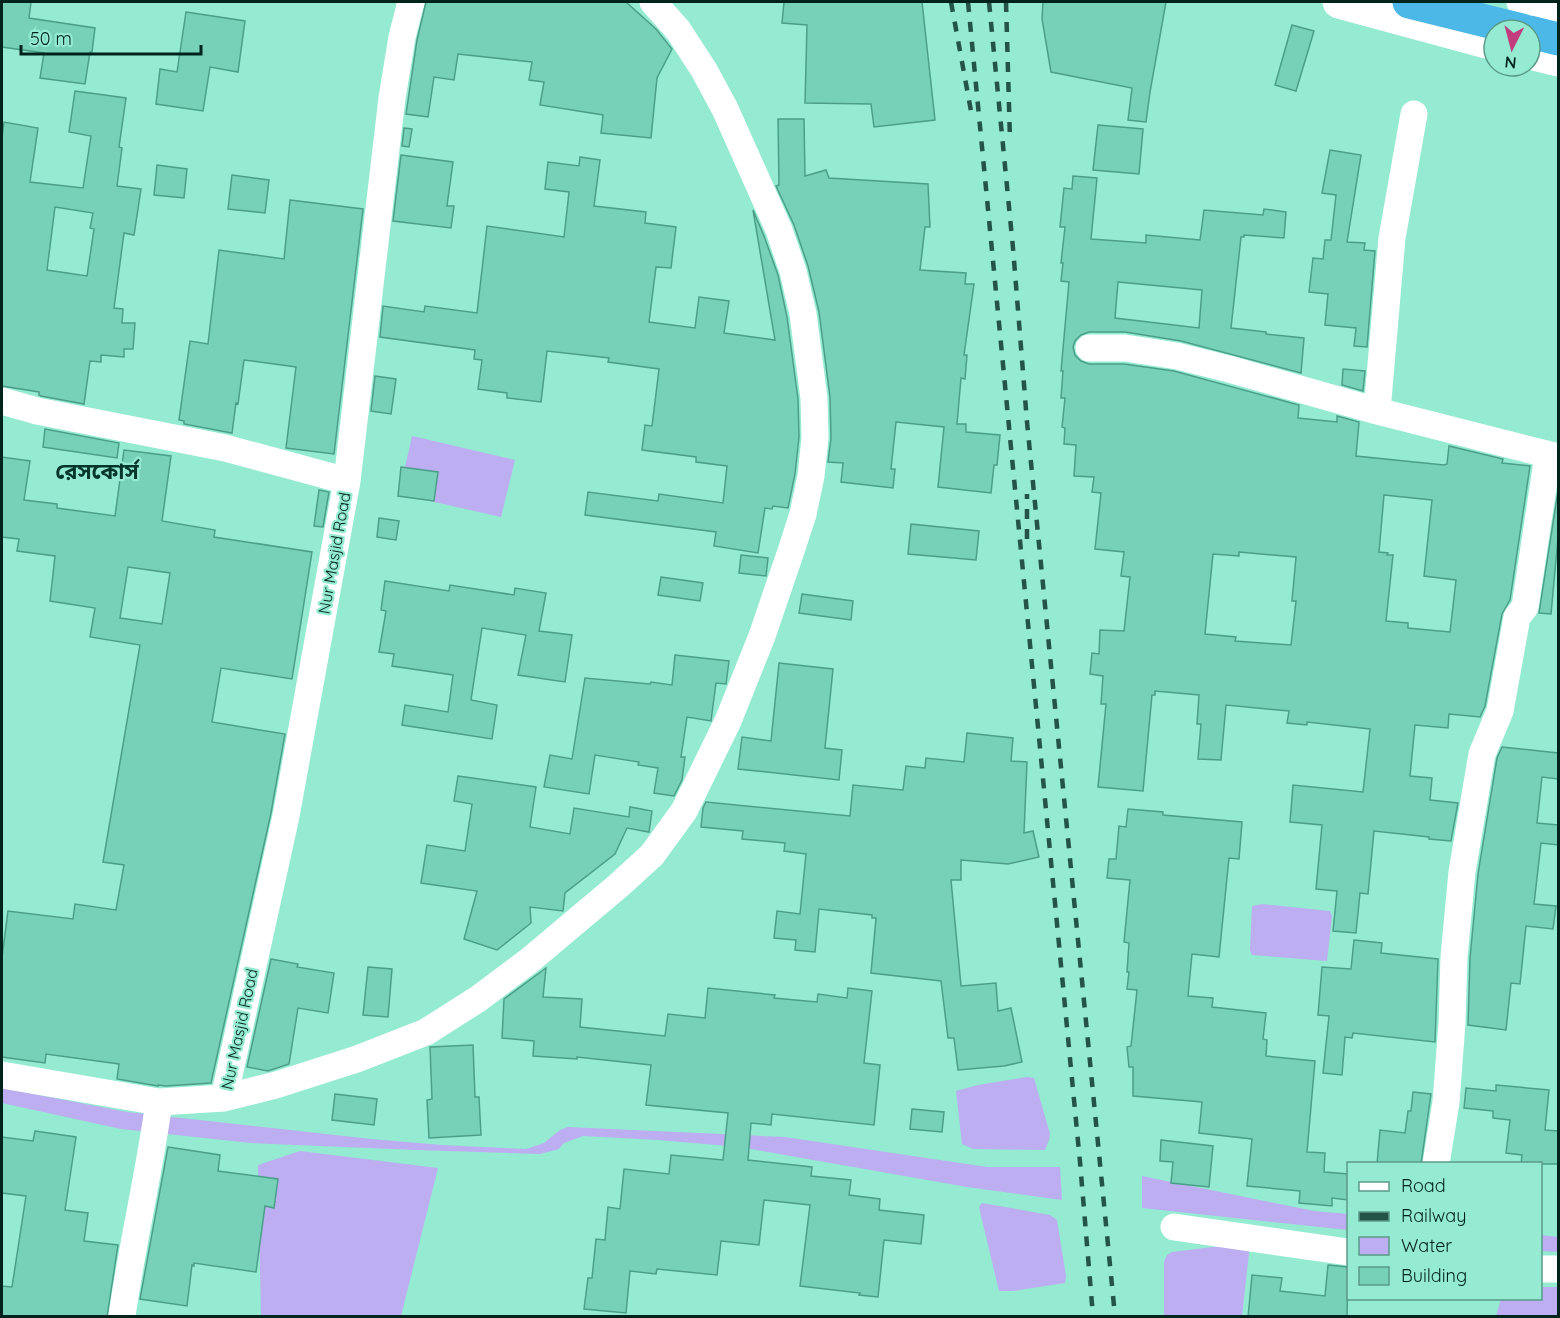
<svg xmlns="http://www.w3.org/2000/svg" width="1560" height="1318" font-family="Quicksand,'Noto Sans Bengali',sans-serif">
  <rect width="100%" height="100%" fill="#95ead2"/>
  <path fill="#bcaef0" d="M412 436 515 460 501 517 399 494Z
    M1262 904 1330 911 1332 916 1327 961 1252 955 1250 950 1252 906Z
    M1027 1077 1034 1078 1050 1134 1049 1140 1045 1150 973 1149 962 1144 956 1091 978 1085Z
    M2 1088 127 1112 371 1139 442 1145 526 1149 544 1143 560 1130 568 1127 785 1137 987 1167H1060L1062 1200 967 1187 740 1147 658 1140 583 1136 564 1143 559 1149 540 1154 416 1150 251 1143 121 1129 2 1103Z
    M300 1151 438 1168 401 1316H261L258 1165Z
    M1142 1176 1314 1211 1348 1214V1230L1142 1208Z
    M982 1203 1050 1215 1057 1220 1066 1276 1065 1283 1013 1291H999L981 1216 979 1207Z
    M1541 1235 1558 1237V1252L1541 1251Z
    M1229 1245 1248 1249 1249 1253 1242 1316H1164V1262L1167 1255 1172 1252Z
    M1541 1287H1558V1316H1496L1501 1299 1540 1298Z"/>
  <path fill="#77d1b8" stroke="#4b9f89" stroke-width="1.5" fill-rule="evenodd" d="M2 2H31L29 18 95 28 92 52H90L85 84 40 78 44 53 2 47Z
    M426 2H626L656 29 672 49 657 78 651 138 601 133 603 115 540 105 544 82 529 80 532 62 458 54 454 80 434 77 428 117 406 114 417 40Z
    M784 2H922L935 120 874 127 871 104 805 103 807 25 782 23Z
    M1043 2H1166L1150 92 1146 122 1128 120 1132 88 1051 72 1042 19Z
    M186 12 245 21 238 72 210 67 203 111 156 104 160 69 177 72Z
    M1292 25 1314 31 1296 91 1275 85Z
    M75 91 126 98 119 147 122 148 117 186 141 189 134 235 124 233 114 308 123 309 122 323H135L133 349H124V357L101 355V362L90 361 84 404 41 396 39 395V392L2 386V137L4 122 38 128 30 182 83 188 91 136 69 132ZM55 207 93 213 90 228 94 229 87 276 47 270Z
    M778 119H804L805 176 826 170 829 178 928 184 930 227H925L920 270 966 273 965 284H974L964 355H967L965 379 961 378 957 424H966V432L1000 435 997 465H994L991 493 938 487 944 427 896 422 891 469H895L893 488 841 482 843 463 828 462 831 438 830 397 819 312 808 266 794 225 776 186 779 185Z
    M1098 125 1143 129 1139 174 1093 170Z
    M404 128 412 129 409 147 402 146Z
    M1330 150 1361 155 1347 242 1365 243 1364 250 1375 251 1367 347 1354 346 1356 328 1325 325 1328 294 1309 292 1313 258 1323 259 1325 240H1331L1336 195 1322 193Z
    M401 155 453 162 447 206H454L451 228 393 221Z
    M580 157 600 160 594 206 646 212 645 223 676 227 671 268 656 267 649 322 695 328 699 297 729 301 724 333 775 340 753 210 764 236 778 275 787 317 798 399 799 437 795 474 788 508 773 506 772 509 765 508 758 553 714 546 716 532 585 515 588 492 658 501 659 494 723 503 727 466 696 462V457L642 450 645 425 652 426 659 369 608 362 609 358 547 351 541 402 507 398V393L478 389 482 360 474 359 475 350 380 337 383 306 424 312 425 306 477 313 487 226 564 237 569 192 545 189 548 162 579 166Z
    M157 165 187 169 184 198 154 195Z
    M232 175 269 180 265 213 228 209Z
    M1073 176 1097 178 1091 239 1146 243V235L1200 240 1204 210 1263 215 1264 209 1286 212 1284 238 1244 235V237H1241L1231 328 1266 332V334L1304 338 1301 373 1181 341 1125 332H1089L1081 335 1075 341 1073 347 1075 355 1081 361 1089 364H1124L1174 371 1299 405 1298 418 1337 422V416L1359 422 1356 456 1444 465 1447 464 1449 446 1503 459 1502 463 1530 466 1510 600 1502 614 1485 706 1480 717 1449 714 1448 728 1415 725 1410 776 1432 778 1430 800 1458 803 1451 841 1429 839V837L1374 831 1368 894 1360 893 1356 933 1333 931 1337 891 1316 889 1322 825 1290 822 1293 785 1363 792 1370 729 1307 722V725L1287 723 1289 711 1226 705 1221 760 1198 759 1201 724H1197L1199 695 1155 691V695H1152L1143 791 1098 787 1106 704H1101L1103 676 1090 674 1092 653 1099 654 1100 630 1124 631 1130 577 1121 576 1124 552 1095 549 1101 493 1092 492 1094 477 1074 476 1076 445 1064 444 1065 428 1062 427 1065 398H1061L1063 371H1061L1069 282 1061 281 1063 263H1061L1065 227H1060L1064 188 1072 189ZM1118 282 1202 290 1199 328 1115 318ZM1384 495 1432 500 1424 576 1456 580 1450 632 1408 628V623L1386 621 1393 555H1387L1388 553 1379 552ZM1239 552 1296 557 1292 601H1296L1291 645 1235 641 1236 637 1205 634 1213 554 1239 556Z
    M290 200 363 209 334 454 286 448 296 367 244 360 238 404 236 403 232 433 184 424V421L179 420 190 341 208 344 219 250 284 259Z
    M1343 369 1365 371 1363 391 1342 385Z
    M375 376 396 379 391 414 371 411Z
    M45 429 119 443 117 458 43 447Z
    M124 450 171 456 162 521 215 530 214 537 312 552 292 679 221 668 212 722 285 734 271 813 211 1083 166 1086 158 1085V1086L117 1079 119 1064 46 1054 45 1063 2 1057V957L8 911 73 919 75 904 116 910 124 865 103 862 140 645 90 637 95 608 50 601 55 556 17 551 19 539 2 537V457L30 461 24 500 57 504V508L115 516ZM128 567 170 573 162 624 120 618Z
    M401 467 438 472 434 501 398 496Z
    M319 490 329 492 323 527 314 526Z
    M1558 491V538L1551 614 1539 613Z
    M379 518 399 521 396 540 377 537Z
    M911 524 979 531 976 560 908 554Z
    M741 555 768 558 766 576 739 573Z
    M661 577 703 583 700 601 658 595Z
    M385 581 449 591 450 585 514 595 515 588 546 593 539 631 572 635 565 682 518 675 526 635 482 628 471 700 497 705 492 739 402 725 405 705 448 712 453 675 392 666 394 654 379 652 386 611 381 610Z
    M802 594 853 601 851 620 799 613Z
    M675 655 729 661 726 684 716 683 711 721 687 717 681 757H685L682 780 674 796 654 793 658 768 638 765 639 762 595 755 589 794 544 787 550 755 572 759 585 678 650 684 651 682 672 685Z
    M779 663 833 669 825 748 842 750 839 780 738 769 742 737 771 741Z
    M967 733 1013 738 1011 761 1027 762 1024 833 1033 831 1039 857 1008 864 961 860V880H951L961 986 996 983 998 1011 1011 1008 1022 1062 1004 1066 958 1070 954 1038H948L941 981 871 973 876 918H872V915L819 909 815 952 795 950 796 940 774 938 777 911 800 914 806 854 784 851 785 843 742 839 743 831 701 827 703 808 706 802 850 816 853 785 903 790 906 766 925 768 926 758 964 762Z
    M1502 747 1558 753V779L1542 777 1537 823 1558 825V845L1541 843 1534 904 1556 906 1553 929 1526 926 1520 984 1511 983 1506 1030 1468 1025 1470 958 1478 874 1497 758Z
    M458 776 536 787 530 827 570 834 574 808 629 817 630 807 652 811 649 832 627 828 615 854 565 893 563 911 530 907 531 923 497 950 464 939 477 891 421 883 427 845 465 851 472 804 454 801Z
    M1128 809 1163 812V815L1242 822 1239 859 1229 858 1219 957 1192 954 1188 996 1213 998 1212 1007 1266 1013 1263 1039 1267 1040 1266 1056 1315 1061 1307 1152 1325 1153 1324 1172 1348 1174V1200L1332 1198V1206L1299 1203 1300 1191 1247 1186 1252 1139 1199 1133 1202 1102 1133 1096V1067H1129L1127 1047 1131 1046 1137 990 1127 989 1129 972H1127L1129 943 1124 942 1130 880 1107 878 1109 859H1116L1119 826 1126 827Z
    M1354 940 1382 943 1381 953 1438 959 1435 1042 1353 1033 1352 1038 1345 1037 1342 1075 1323 1073 1329 1016 1318 1015 1322 967 1351 969Z
    M271 959 298 964 297 967 334 973 328 1013 298 1008 289 1064 268 1071 247 1067Z
    M368 967 392 969 388 1017 363 1015Z
    M546 968 543 997 582 999 580 1027 665 1036 668 1014 705 1018 708 988 775 995 774 998 817 1002 818 994 847 998 848 988 872 991 864 1063 880 1065 874 1125 772 1114 771 1125 751 1123 748 1160 812 1167 811 1176 851 1180 849 1195 880 1199 879 1210 924 1215 921 1244 884 1240 878 1297 859 1295 860 1293 800 1286 810 1205 764 1200 759 1245 721 1241 717 1275 657 1269 656 1274 630 1271 626 1313 584 1309 588 1278H592L596 1239 605 1240 608 1207 620 1209 624 1169 669 1174 671 1155 723 1160 728 1113 646 1105 651 1065 577 1057V1059L533 1056 534 1041 502 1038 504 999Z
    M473 1045 475 1097H479L481 1135 429 1138 427 1100 432 1099 430 1047Z
    M1496 1085 1549 1090 1545 1130 1558 1131V1164H1521L1522 1155 1506 1153 1510 1120 1493 1118V1111L1464 1108 1466 1088 1496 1091Z
    M1413 1092 1431 1094 1421 1164H1377L1380 1130 1405 1133 1408 1111H1411Z
    M335 1094 377 1099 374 1125 332 1120Z
    M912 1109 944 1112 942 1132 910 1129Z
    M35 1131 76 1137 65 1210 88 1213 84 1241 118 1245 107 1317H2V1286L12 1287 26 1196 2 1193V1137L33 1141Z
    M1161 1140 1213 1146 1209 1187 1171 1183 1173 1162 1160 1161Z
    M168 1147 220 1155 218 1171 278 1179 274 1208 265 1206 256 1272 194 1263V1266L192 1265 187 1306 140 1299Z
    M1328 1265 1348 1267 1347 1317H1248L1252 1275 1282 1278 1280 1291 1325 1296Z"/>
  <g fill="none" stroke-linecap="round" stroke-linejoin="round">
    <path stroke="#fff" stroke-width="27" d="M1089 348H1125L1177 356 1229 369 1377 411 1558 457
      M2 401 37 411 225 448 347 481
      M1377 411 1392 238 1414 114
      M2 1075 159 1102 224 1098 276 1085 357 1059 426 1032 478 999 530 960 618 886 652 855 684 811 728 721 762 636 791 551 803 514 811 476 815 438 814 398 803 314 793 271 779 230 725 109 704 70 678 30 653 2
      M224 1098 286 816 347 481 392 98 402 37 411 2
      M1436 1164 1446 1102 1452 1023 1454 957 1462 872 1482 754 1500 711 1517 617 1525 607 1548 455
      M1174 1227 1348 1252
      M1540 1269H1558
      M122 1316C132 1245 149 1174 159 1102"/>
    <path stroke="#fff" stroke-width="33" d="M1339 2 1494 44
      M1523 2 1558 11
      M1530 53 1558 60"/>
    <path stroke="#4cb8e8" stroke-width="33" d="M1409 2 1522 30
      M1530 32 1558 39"/>
    <path stroke="#245448" stroke-width="4.5" stroke-dasharray="10 10" stroke-linecap="butt" d="M951 2 971 111
      M968 2 1080 1162 1093 1316
      M989 2 1013 248 1027 422 1115 1316
      M1006 2 1010 140
      M1027 539V494"/>
  </g>
  <g text-anchor="middle" stroke-width="4.5" stroke-linejoin="round" paint-order="stroke">
    <g font-size="16" fill="#00241c" stroke="#95ead2">
      <text transform="translate(334 553) rotate(-80)" y="6">Nur Masjid Road</text>
      <text transform="translate(239 1029) rotate(-78)" y="6">Nur Masjid Road</text>
    </g>
    <g font-size="22" font-weight="bold" fill="#05362b" stroke="#95ead2">
      <text x="97" y="479">রেসকোর্স</text>
    </g>
  </g>
  <rect width="1560" height="1318" fill="none" stroke="#00241c" stroke-width="6"/>
  <rect x="1347" y="1162" width="195" height="138" fill="#95ead2" stroke="#599b89" stroke-width="1.5"/>
  <rect x="1359" y="1182" width="30" height="9" fill="#ffffff" stroke="#599b89" stroke-width="1.5"/>
  <text x="1401" y="1192" font-size="18" fill="#00241c">Road</text>
  <rect x="1359" y="1212" width="30" height="9" fill="#245448" stroke="#599b89" stroke-width="1.5"/>
  <text x="1401" y="1222" font-size="18" fill="#00241c">Railway</text>
  <rect x="1359" y="1237" width="30" height="18" fill="#bcaef0" stroke="#599b89" stroke-width="1.5"/>
  <text x="1401" y="1252" font-size="18" fill="#00241c">Water</text>
  <rect x="1359" y="1267" width="30" height="18" fill="#77d1b8" stroke="#599b89" stroke-width="1.5"/>
  <text x="1401" y="1282" font-size="18" fill="#00241c">Building</text>
  <g transform="translate(1512 48) rotate(186)"><circle r="28" fill="#95ead2" stroke="#599b89" stroke-width="1.5"/>
  <path d="M0-4.5L10 22L0 15L-10 22Z" fill="#c23c7e"/>
  <text y="-9" font-size="16" font-weight="bold" text-anchor="middle" fill="#00241c">N</text>
  </g>
  <path d="M21 45v9h180v-9" fill="none" stroke="#00241c" stroke-width="3"/>
  <text x="30" y="45" font-size="18" fill="#00241c" stroke="#95ead2" stroke-width="4.5" paint-order="stroke">50 m</text>
</svg>
